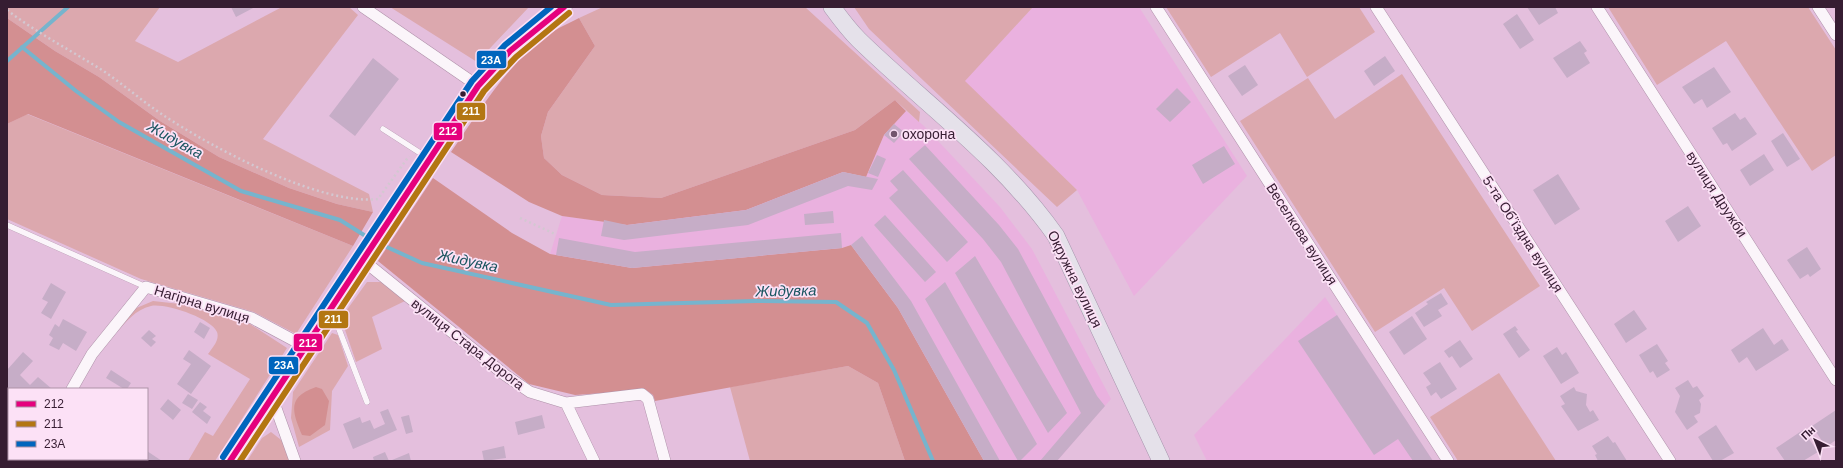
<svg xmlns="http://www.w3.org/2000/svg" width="1843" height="468" font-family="Arial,sans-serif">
  <rect width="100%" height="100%" fill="#e4bfdd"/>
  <path fill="#eab1df" d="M1033 7H1139L1247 176 1134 296 1077 190 964 81Z
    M906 111 924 126 1000 207 1032 249 1111 399 1057 461H984L898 308 851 245 842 248 632 268 550 254 562 216 627 225 843 172 866 177 884 135Z
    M1325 297 1433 461H1207L1194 435Z"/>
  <path fill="#dca8ae" d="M7 7H160L135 41 178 62 282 7H349L358 15 263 139 369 194 373 212 337 204 289 188 219 157 160 121 99 77 55 51 7 18Z
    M390 7H529L477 62Z
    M603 7H805L920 112 919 122 895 100 855 130 661 198 602 195 562 175 544 158 541 136 548 112 595 46 579 18Z
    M854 7H1033L965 81 1077 190 1057 207 869 29Z
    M1166 7H1359L1375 32 1307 77 1280 33 1211 77Z
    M1608 7H1808L1836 50V155L1812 171 1726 41 1657 85Z
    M1402 74 1540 286 1472 331 1444 288 1375 332 1240 121 1308 78 1335 119Z
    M27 114 353 246 296 334 254 312 141 279 7 219V124Z
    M367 282H382L405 301 372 317 382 349 356 362 341 318Z
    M153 301 180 304 250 324 287 348 215 461H188L205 432 213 436 250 379 208 354C212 348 220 340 217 332 211 318 165 303 151 306 135 310 127 321 117 332L134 309Z
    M332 333 338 335 348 366 332 391 330 430 299 447 291 418 293 392Z
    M848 366 878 383 905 461H750L730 387Z
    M1499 373 1556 461H1458L1430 417Z
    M271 432 285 443 290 461H247L262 438Z"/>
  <path fill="#d38f91" d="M7 18 55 51 99 77 160 121 219 157 289 188 337 204 373 212 353 246 28 114 7 124Z
    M579 18 595 46 548 112 541 136 544 158 562 175 602 195 661 198 855 130 895 100 906 111 884 135 866 177 843 172 746 210 627 225 562 216 529 202 451 152C480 110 512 56 557 29 564 25 572 22 579 18Z
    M433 178 512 233 550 254 632 268 842 248 851 245 898 308 984 461H905L878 383 848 366 655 401 653 395 646 390 575 395 529 384 378 261Z
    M316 387 322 389 329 401 325 425 310 436 302 435C292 411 287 397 316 387Z"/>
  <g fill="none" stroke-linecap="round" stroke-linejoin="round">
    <path stroke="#76b4cd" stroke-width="4" d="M22 47 76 91 119 122 241 191 340 220 372 240
      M7 61 68 7
      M378 243 422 263 611 305 756 301 836 302 867 323 894 370 933 461"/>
  </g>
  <path fill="#c6adc7" d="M231 7H255L236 17Z
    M1527 7H1555L1558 13 1539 25Z
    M1517 14 1534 40 1520 49 1503 24Z
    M1580 41 1587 51 1584 53 1590 63 1567 78 1553 58Z
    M1385 56 1395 71 1374 86 1364 71Z
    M373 58 399 79 355 136 329 116Z
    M1245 65 1258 85 1242 96 1228 76Z
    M1714 67 1731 92 1707 108 1702 99 1694 104 1682 87Z
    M1177 88 1191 102 1170 122 1156 109Z
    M1735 113 1740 120 1745 117 1757 134 1732 151 1727 143 1723 145 1712 128Z
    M894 124 904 132 894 143 884 135Z
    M1783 133 1800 159 1787 167 1771 141Z
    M925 145 999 225 1018 249 1097 396 1105 406 1057 461H1040L1081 413 1001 262 983 239 909 159Z
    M1224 146 1235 164 1203 184 1192 165Z
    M1764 154 1774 170 1750 186 1740 170Z
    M877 155 886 159 878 177 868 173Z
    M903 170 968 242 947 262 889 198 898 190 890 181Z
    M843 172 878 179 872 190 848 186 748 225 624 240 601 236 604 220 627 225 746 210Z
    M1558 174 1580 209 1555 225 1533 190Z
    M1688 206 1701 226 1678 242 1665 221Z
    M833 211 834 223 805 225 804 214Z
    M885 215 936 272 925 282 874 225Z
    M841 233 842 248 632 268 556 255 559 238 635 252Z
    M862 236 911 301 1000 461H984L898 308 851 245Z
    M1807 247 1821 269 1810 277 1808 274 1800 279 1787 260Z
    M975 256 1067 413 1048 433 955 273Z
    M945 282 1037 444 1020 461H1018L925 299Z
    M51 283 66 292 51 319 41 313 48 302 42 299Z
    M1441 293 1448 304 1438 310 1442 316 1424 327 1415 313 1428 304 1426 302Z
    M1634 310 1647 329 1626 343 1614 324Z
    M1337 315 1433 461H1413L1398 439 1374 455 1298 341Z
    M1412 316 1427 339 1404 355 1389 332Z
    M63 319 87 332 76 351 63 343 59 350 49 345 53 338 49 335 55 324 59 327Z
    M200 322 210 328 204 339 194 332Z
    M1515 326 1518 330 1516 331 1530 350 1519 358 1503 334Z
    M1763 328 1774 345 1782 339 1789 350 1756 371 1747 357 1739 363 1731 350Z
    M149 330 156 336 152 339 156 342 151 347 141 338Z
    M1460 340 1473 359 1460 368 1452 356 1449 358 1444 351Z
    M1657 344 1668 361 1665 363 1670 370 1657 378 1653 371 1650 373 1639 355Z
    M1557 347 1562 355 1566 352 1579 373 1561 384 1543 356Z
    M189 350 211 366 191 394 177 384 191 364 183 359Z
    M23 352 33 361 20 375 30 385 38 377 52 389H9V391L7 389V370Z
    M1440 362 1457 389 1441 399 1436 392 1431 396 1426 387 1431 384 1423 373Z
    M111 370 131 383 127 389H124L106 378Z
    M1688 380 1693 388 1697 386 1704 396 1699 400 1701 404 1700 413 1694 416 1698 422 1687 430 1675 412 1680 396 1675 388Z
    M1574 387 1576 391 1587 394 1586 405 1590 412 1593 410 1599 420 1578 431 1561 406 1565 404 1560 396Z
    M188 394 198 400 192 409 182 403Z
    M168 399 181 410 173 420 160 409Z
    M200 402 207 407 203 411 211 417 207 424 192 412Z
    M9 409V431L7 430V412Z
    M388 409 397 430 353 449 343 424 360 417 362 423 370 420 374 429 385 424 380 412Z
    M1836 410V440L1826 447 1812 426Z
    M409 415 413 432 406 434 401 417Z
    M542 415 545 428 518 435 515 422Z
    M1716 425 1734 453 1720 461H1713L1698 437Z
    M1803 430 1818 452 1803 461H1785L1776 448Z
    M1608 436 1613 443 1615 442 1627 461H1598L1595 455 1597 454 1592 446Z
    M504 446 506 458 484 461 482 451Z
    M147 451 162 461H131L133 459H147Z
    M385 452 389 461H374L373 457Z
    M409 453 411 461H392V460Z"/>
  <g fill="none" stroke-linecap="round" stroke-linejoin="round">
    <g stroke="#af92aa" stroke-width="6">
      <path id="lane" d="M383 129 428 158
        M7 225 146 287
        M332 311 367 402"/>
    </g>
    <g stroke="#af92aa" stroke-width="12">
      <path id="street" d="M363 7 478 86
        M1156 7 1448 461
        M1376 7 1670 461
        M1597 7 1836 380
        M1818 7 1836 35
        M364 261 505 375 530 392 566 403 642 394 648 399 665 461
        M72 389 92 354 146 287 252 318 306 347
        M272 397 295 461
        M566 403 594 461
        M18 461 20 459"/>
    </g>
    <g stroke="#af92aa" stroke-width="17">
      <path id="secondary" d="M230 461 478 86 510 51 564 7"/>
    </g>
    <g stroke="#a595ac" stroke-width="18">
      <path id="primary" d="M832 7C840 18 849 30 859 40 927 106 1000 157 1056 236L1161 461"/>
    </g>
    <path stroke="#d3c8d1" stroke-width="2.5" stroke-dasharray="2 3" stroke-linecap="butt" d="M7 10C37 33 70 50 102 70 123 84 142 101 163 115 211 147 321 206 378 199L409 156
      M520 218 555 234"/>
    <use href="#lane" stroke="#fbf5fa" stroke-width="5.5"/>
    <use href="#street" stroke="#fbf5fa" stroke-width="11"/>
    <use href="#secondary" stroke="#fbf5fa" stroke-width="16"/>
    <use href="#primary" stroke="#e5e1ea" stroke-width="17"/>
    <g stroke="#fce1f6" stroke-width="9">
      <path id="bus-1" d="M230 461 478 86 510 51 564 7"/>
    </g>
    <g stroke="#fce1f6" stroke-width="9">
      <path id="bus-2" d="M240 461 484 91 516 57 569 13"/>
    </g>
    <g stroke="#fce1f6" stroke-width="9">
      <path id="bus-3" d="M223 457 472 81 505 45 551 7"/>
    </g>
    <use href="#bus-1" stroke="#e5007d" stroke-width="6"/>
    <use href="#bus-2" stroke="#b37612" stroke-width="6"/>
    <use href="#bus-3" stroke="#0065bd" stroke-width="6"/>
  </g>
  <circle fill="#361d32" stroke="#fce1f6" stroke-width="1.5" cx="463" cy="94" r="3.5"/>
  <circle fill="#73566e" stroke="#fce1f6" stroke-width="1.5" cx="894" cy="134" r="4"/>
  <g text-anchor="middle" stroke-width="3.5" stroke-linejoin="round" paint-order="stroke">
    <g font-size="14" fill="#361d32" stroke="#fce1f6" text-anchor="start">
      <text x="902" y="139">охорона</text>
    </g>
    <g font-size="14" fill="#361d32" stroke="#fce1f6">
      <text transform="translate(1717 194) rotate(57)" y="5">вулиця Дружби</text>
      <text transform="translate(1302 234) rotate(57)" y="5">Веселкова вулиця</text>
      <text transform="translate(1523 234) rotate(57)" y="5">5-та Обʼїздна вулиця</text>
      <text transform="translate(1075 279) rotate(64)" y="5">Окружна вулиця</text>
      <text transform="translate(202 304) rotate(17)" y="5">Нагірна вулиця</text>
      <text transform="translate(468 344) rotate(38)" y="5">вулиця Стара Дорога</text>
    </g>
    <g font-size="15" font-style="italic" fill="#1a5560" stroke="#fce1f6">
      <text transform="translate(175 140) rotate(29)" y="5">Жидувка</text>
      <text transform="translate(468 261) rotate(12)" y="5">Жидувка</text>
      <text transform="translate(786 291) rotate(-1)" y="5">Жидувка</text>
    </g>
  </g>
  <g stroke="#fce1f6" stroke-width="1.5">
    <rect x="476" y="50" width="31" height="19" rx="4" fill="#0065bd"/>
    <rect x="456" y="102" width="30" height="19" rx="4" fill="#b37612"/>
    <rect x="433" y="122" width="30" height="19" rx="4" fill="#e5007d"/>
    <rect x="318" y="310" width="31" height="19" rx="4" fill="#b37612"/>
    <rect x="293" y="333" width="30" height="19" rx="4" fill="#e5007d"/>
    <rect x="268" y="356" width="31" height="19" rx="4" fill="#0065bd"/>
  </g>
  <g font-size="11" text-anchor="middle" font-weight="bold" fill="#fff">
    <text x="491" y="64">23А</text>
    <text x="471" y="115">211</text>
    <text x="448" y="135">212</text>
    <text x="333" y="323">211</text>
    <text x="308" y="347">212</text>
    <text x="284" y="369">23А</text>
  </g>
  <rect width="1843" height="468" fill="none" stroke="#361d32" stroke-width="16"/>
  <rect x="8" y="388" width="140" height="72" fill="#fce1f6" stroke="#ad93a8"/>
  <rect x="16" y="401" width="20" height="6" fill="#e5007d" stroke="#ad93a8"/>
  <text x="44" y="408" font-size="12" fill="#361d32">212</text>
  <rect x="16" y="421" width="20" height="6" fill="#b37612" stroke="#ad93a8"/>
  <text x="44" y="428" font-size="12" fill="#361d32">211</text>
  <rect x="16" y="441" width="20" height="6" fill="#0065bd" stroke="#ad93a8"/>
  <text x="44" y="448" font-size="12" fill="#361d32">23А</text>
  <g transform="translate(1815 440) rotate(317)" stroke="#fce1f6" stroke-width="3" paint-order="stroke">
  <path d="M0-3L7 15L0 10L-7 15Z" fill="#361d32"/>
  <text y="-6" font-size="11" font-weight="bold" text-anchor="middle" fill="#361d32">Пн</text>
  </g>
</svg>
